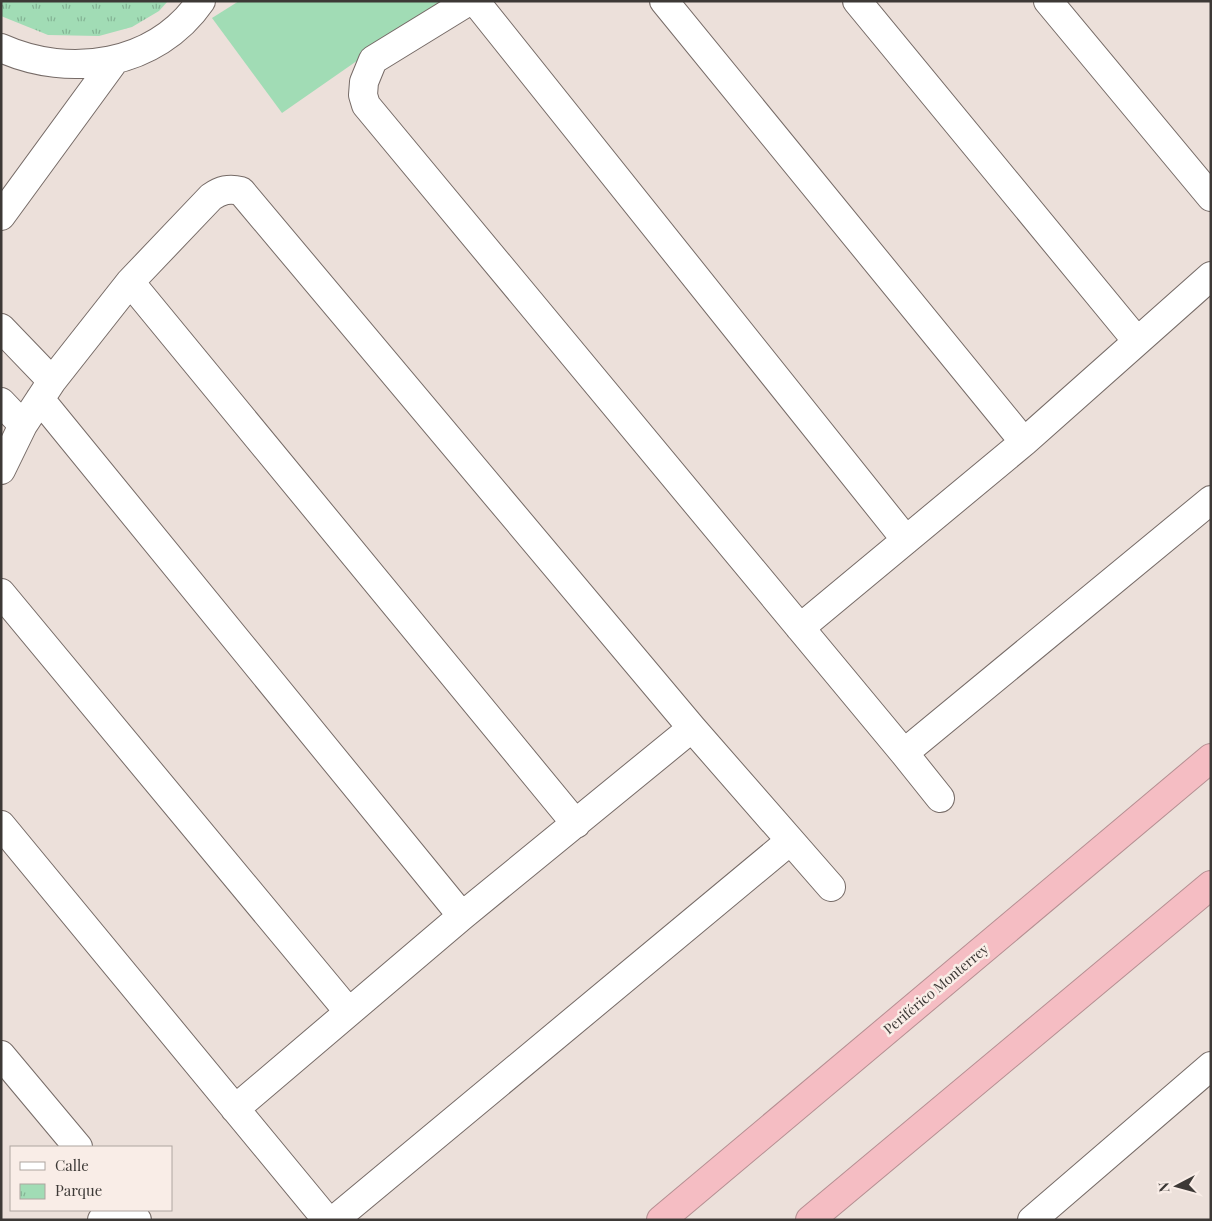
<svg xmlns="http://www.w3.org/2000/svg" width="1212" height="1221" font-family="'Playfair Display',serif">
  <defs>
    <pattern id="park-tufts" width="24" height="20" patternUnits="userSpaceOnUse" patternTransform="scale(1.25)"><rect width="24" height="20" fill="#a1dcb5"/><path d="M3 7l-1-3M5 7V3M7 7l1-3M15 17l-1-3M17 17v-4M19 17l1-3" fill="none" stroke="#84b394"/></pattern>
  </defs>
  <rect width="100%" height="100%" fill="#ece0da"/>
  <path fill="#a1dcb5" d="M239 1H443L282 113 212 18Z"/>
  <path fill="url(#park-tufts)" d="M1 1H168L159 11 132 27 99 36 48 35 1 16Z"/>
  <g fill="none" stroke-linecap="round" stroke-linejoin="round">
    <g stroke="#766b67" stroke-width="30">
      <path id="minor" d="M469 1 373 60 364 82 363 95 366 105 904 753 1211 500
        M475 1 906 540
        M664 1 1024 442
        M857 1 1137 341
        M1048 1 1211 197
        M1 48C70 79 156 66 201 1
        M1 216 115 60
        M130 282 576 824
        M1 328 52 381
        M40 399 462 916
        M1 402 23 425
        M1 470 23 425 52 381 130 282 211 197C221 190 229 188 241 191L692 728 831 887
        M1 593 348 1011
        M800 628 1024 442 1211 276
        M904 753 940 798
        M1 825 327 1220
        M1 1055 78 1147
        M235 1109 462 916 692 728
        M129 1210 137 1220
        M102 1220 114 1210
        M334 1220 790 841
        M1032 1220 1211 1066"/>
    </g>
    <g stroke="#b58f92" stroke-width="30">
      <path id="highway" d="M661 1220 1211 758
        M810 1220 1211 885"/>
    </g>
    <use href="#minor" stroke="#fff" stroke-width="28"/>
    <use href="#highway" stroke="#f5bdc3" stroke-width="28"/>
  </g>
  <g text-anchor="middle" stroke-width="5" stroke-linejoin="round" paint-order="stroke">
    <g font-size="14" fill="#3d3936" stroke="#f9ede7">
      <text transform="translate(936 989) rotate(-40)" y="5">Periférico Monterrey</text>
    </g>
  </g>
  <rect width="1212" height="1221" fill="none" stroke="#3d3936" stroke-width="5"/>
  <rect x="10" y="1146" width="162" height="65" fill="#f9ede7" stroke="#aea5a0"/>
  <rect x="20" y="1162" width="25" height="8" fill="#ffffff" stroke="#aea5a0"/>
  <text x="55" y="1171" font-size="15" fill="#3d3936">Calle</text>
  <rect x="20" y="1184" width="25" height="15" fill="url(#park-tufts)" stroke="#aea5a0"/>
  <text x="55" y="1196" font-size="15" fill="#3d3936">Parque</text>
  <g transform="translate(1177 1186) rotate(264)" stroke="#f9ede7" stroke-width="4" paint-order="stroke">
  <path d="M0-4L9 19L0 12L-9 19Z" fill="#3d3936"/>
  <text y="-8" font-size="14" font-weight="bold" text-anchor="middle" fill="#3d3936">N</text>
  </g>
</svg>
